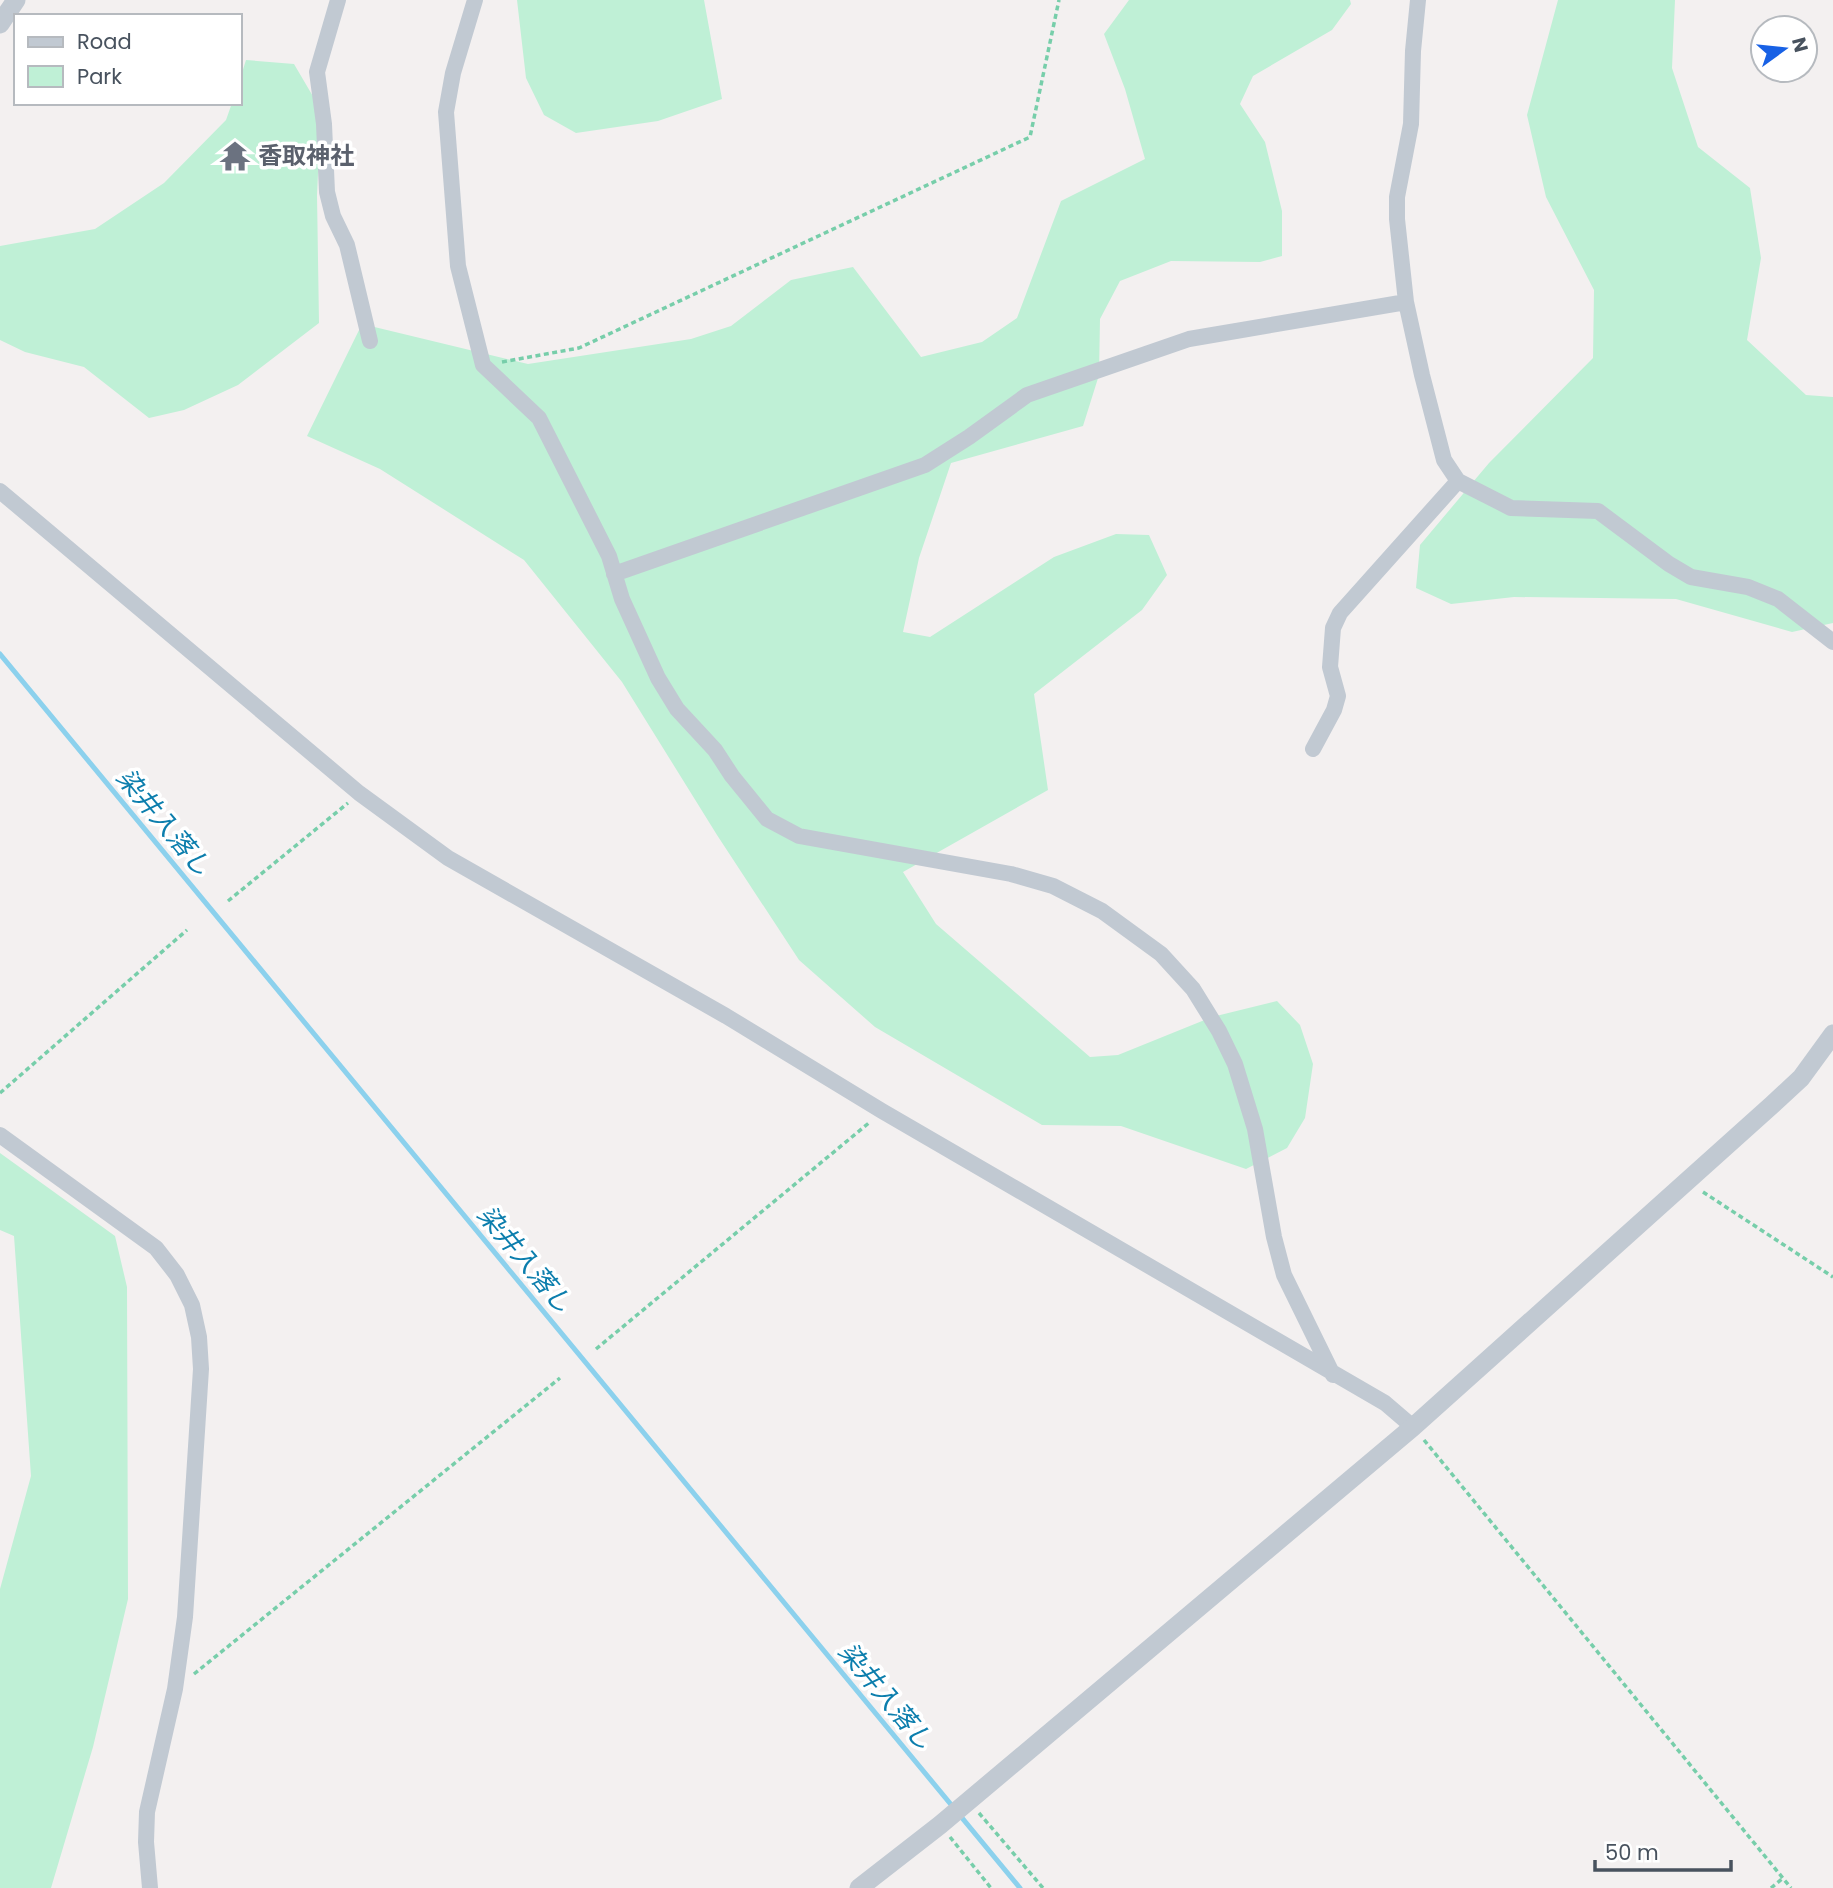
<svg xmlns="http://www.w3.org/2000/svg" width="1833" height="1888" font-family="Poppins,'Noto Sans JP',sans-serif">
  <rect width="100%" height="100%" fill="#f3f0f0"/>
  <path fill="#bff0d6" d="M517 0H704L722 99 658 121 576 133 544 115 526 78Z
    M1129 0H1350L1351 4 1332 30 1253 76 1240 104 1265 142 1282 211V256L1260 262 1171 261 1120 281 1100 319 1099 375 1083 426 951 463 919 558 903 632 930 637 1054 557 1116 534 1149 535 1167 575 1142 610 1034 694 1048 790 903 872 936 924 1090 1057 1118 1055 1212 1017 1277 1001 1300 1025 1313 1064 1305 1118 1287 1148 1246 1169 1121 1126 1042 1125 875 1027 799 960 717 835 622 682 524 560 380 469 307 436 362 324 528 364 691 339 731 326 791 280 853 267 921 357 982 342 1017 318 1061 201 1145 159 1125 89 1104 34Z
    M1558 0H1675L1672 68 1698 147 1750 188 1761 258 1747 340 1806 395 1833 397V623L1792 632 1676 599 1514 597 1451 604 1416 588 1420 545 1489 463 1593 358 1594 290 1546 197 1527 115Z
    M246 60 294 64 321 110 317 195 319 323 238 385 184 410 149 418 84 367 25 352 0 340V246L95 229 164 183 226 120 232 103H240V79Z
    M0 1153 115 1236 127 1287 128 1599 93 1747 51 1888H0V1589L31 1476 14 1236 0 1230Z"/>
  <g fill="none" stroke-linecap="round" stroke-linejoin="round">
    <path stroke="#8cd1ed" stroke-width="5" d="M0 654 1020 1888"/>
    <path stroke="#77ceaa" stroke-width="3.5" stroke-dasharray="5 3.5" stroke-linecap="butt" d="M502 362 579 348 1030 137 1059 0
      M228 901 348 803
      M0 1093 187 930
      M1703 1192 1833 1277
      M596 1349 870 1122
      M1424 1440 1791 1888
      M194 1674 560 1378
      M979 1813 1043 1888
      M950 1837 991 1888
      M1771 1888 1783 1878"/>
    <path stroke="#c1c9d2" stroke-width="16" d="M338 0 317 72 324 124 327 192 333 216 347 245 370 341
      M475 0 453 73 446 112 458 266 483 365 539 418 609 556 622 599 658 678 677 709 715 750 732 776 767 819 799 836 1011 874 1053 886 1102 911 1161 954 1193 989 1219 1031 1235 1064 1255 1129 1274 1237 1284 1275 1333 1375
      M1418 0 1413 51 1411 124 1397 197V219L1406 302 1422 375 1444 460 1458 481 1511 508 1598 511 1669 564 1691 577 1748 587 1778 599 1833 642
      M0 491 359 793 448 858 726 1016 882 1111 1385 1403 1413 1427
      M614 574 925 465 969 437 1027 395 1189 339 1406 302
      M1313 749 1334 710 1338 696 1330 667 1333 628 1340 613 1458 481
      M0 1135 156 1248 177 1275 192 1305 199 1337 201 1369 185 1617 175 1689 147 1812 146 1842 150 1888"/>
    <path stroke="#c1c9d2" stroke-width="19" d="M0 24 16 0
      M859 1888 940 1825 1413 1427 1773 1104 1801 1078 1833 1034"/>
  </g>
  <defs>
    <g id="temple-bare" transform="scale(2.415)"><path d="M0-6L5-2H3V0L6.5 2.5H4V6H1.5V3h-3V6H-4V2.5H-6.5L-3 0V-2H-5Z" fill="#6b7280" stroke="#fff" stroke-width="2.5" paint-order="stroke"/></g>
  </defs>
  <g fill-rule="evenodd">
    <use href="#temple-bare" x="235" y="156"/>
  </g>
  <g text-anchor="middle" stroke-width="7" stroke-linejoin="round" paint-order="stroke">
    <g font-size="24" font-weight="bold" fill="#5b616d" stroke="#fff" text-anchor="start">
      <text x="258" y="164">香取神社</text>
    </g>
    <g font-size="26" font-style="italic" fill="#0c7ead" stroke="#fff">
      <text transform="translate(164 822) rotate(50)" y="9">染井入落し</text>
      <text transform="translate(525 1259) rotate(50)" y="9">染井入落し</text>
      <text transform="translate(886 1696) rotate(50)" y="9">染井入落し</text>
    </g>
  </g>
  <rect x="14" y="14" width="228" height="91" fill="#ffffff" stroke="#b6babf" stroke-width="2"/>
  <rect x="28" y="37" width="35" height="10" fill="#c1c9d2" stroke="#b6babf" stroke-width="2"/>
  <text x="77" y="49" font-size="21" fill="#48525e">Road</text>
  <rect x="28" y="66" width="35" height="21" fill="#bff0d6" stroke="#b6babf" stroke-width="2"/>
  <text x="77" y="84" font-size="21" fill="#48525e">Park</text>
  <g transform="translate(1784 49) rotate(75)"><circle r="33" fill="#ffffff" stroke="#b6babf" stroke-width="2"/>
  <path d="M0-5L12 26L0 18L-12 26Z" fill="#1861e5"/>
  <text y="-10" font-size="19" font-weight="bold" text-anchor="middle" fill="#48525e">N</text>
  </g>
  <path d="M1595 1860v10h136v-10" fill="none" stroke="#48525e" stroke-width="3.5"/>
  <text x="1605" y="1860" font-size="21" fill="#48525e" stroke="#ffffff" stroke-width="5" paint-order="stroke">50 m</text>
</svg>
